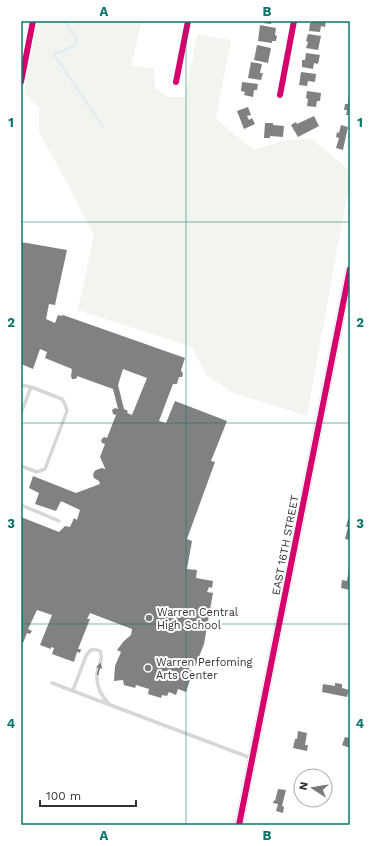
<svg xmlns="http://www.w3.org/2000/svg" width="371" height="846" font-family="'Work Sans',sans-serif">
  <rect width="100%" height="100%" fill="#fff"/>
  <path fill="#f1f5ed" d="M37 21H142L131 66 154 68 155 88 168 97H185L197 34 231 40 216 118 218 121 254 150 285 140 312 139 350 171V185L345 207 307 416 234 393 206 375 192 347 78 310 94 235 57 164 39 133V107L24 93Z"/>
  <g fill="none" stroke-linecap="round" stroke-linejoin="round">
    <path stroke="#ddebf3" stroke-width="2" d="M65 21 77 40 75 45 61 52 53 53 104 128"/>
  </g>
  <path fill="#818181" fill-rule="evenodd" d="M264 21H272L271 24 263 23Z
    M312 21H326L325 27 321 26 320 32 309 31 310 23H312Z
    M260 25 276 28 275 35 277 36 276 41H272V43L258 41Z
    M308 34 321 36 318 50 306 48 308 42 306 41Z
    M257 45 271 48 268 63 254 60Z
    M306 53 320 55 318 64 314 63 313 69 302 67V60H305Z
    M251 62 262 64 260 73H263L261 80 248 78Z
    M301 72 316 74 315 82 308 81 307 86 299 85Z
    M242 82 258 84 257 90H254L253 97 244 95 245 92 241 91Z
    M307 91 321 93 320 101H317L316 107 307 106 308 99 306 98Z
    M349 95H350V115H346L347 110H344L345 104H348Z
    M248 107 251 115 247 116 249 120 252 118 255 124 244 129 237 111Z
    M314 116 319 126 298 137 291 125 296 122 297 124Z
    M265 123H273V125L284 126 283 137 270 136V138H264Z
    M341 125 348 127 343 150 336 148 339 138 336 137 337 132 339 133Z
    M21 242 67 250 55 305 49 304 46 319 55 323 58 315 61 316 63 315 185 358 181 370 183 374 182 377H179L177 384H173L159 421 166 423 175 401 227 421 211 461 215 462 187 539 192 541 187 569 197 570 196 578 213 581 212 588 209 587 207 592 213 593 204 644 195 667 190 666 189 670 193 671 186 692 178 689 176 695 169 692 167 696 162 695 161 698 148 694 149 689 136 685 135 688 124 685 123 680 114 681 115 666 121 652 117 650 124 641 131 635 132 629 90 613 87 619H90L78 649H81L80 653 77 652 74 662 52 654 54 648 51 647V649L40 645 52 615 37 610 28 629 32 631 30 634 27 633 23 643 21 642V517L59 532 65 526 70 527 74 518 77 520 80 510 61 501 56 511 35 504 39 493 29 488 33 476 76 493 100 484 99 481 94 478 93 475 94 472 96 470 102 468 105 469V468L100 457 105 444 102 443 101 440 104 437 107 438 116 415 113 414 112 410 115 408 118 409 113 389 77 376V378L74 379H72L71 376 72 369 45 358 47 352 40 349 33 369 21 364ZM123 369 147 378 132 415 127 413 128 411 124 409 118 385Z
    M348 519 350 520V540L345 539 348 527H346Z
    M349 568H350V590L341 588 342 580 347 581Z
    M335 683 342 684V688L349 690 347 697 322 692 323 684 335 686Z
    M298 731 307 733 305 745H308L307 751 293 748 295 739H297Z
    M345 737 350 738V748L342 745Z
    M278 789 286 790 282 806 284 807 283 813 276 811 278 804 273 803 274 800 275 801Z"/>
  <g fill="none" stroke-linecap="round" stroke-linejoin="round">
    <path stroke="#d7d7d7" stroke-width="3.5" d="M21 385 31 387 62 399 65 404 67 411 45 469 37 472 21 466
      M21 413 31 387
      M21 505 59 521
      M52 683 251 758
      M73 690 86 656C90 649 93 648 100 651 104 659 98 665 97 673 96 685 101 696 109 704"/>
    <path stroke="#d7d7d7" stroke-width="7" d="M21 82 33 21
      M176 82 188 21
      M280 95 294 21"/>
    <path stroke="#d7d7d7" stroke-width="9" d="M239 825 350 269"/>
    <g stroke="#fff" stroke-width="8">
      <path id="cycleway" d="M21 82 33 21
        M176 82 188 21
        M280 95 294 21
        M239 825 350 269"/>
    </g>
    <use href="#cycleway" stroke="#d6006c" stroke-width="6"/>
  </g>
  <defs><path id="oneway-solid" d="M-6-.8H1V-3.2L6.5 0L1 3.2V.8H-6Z"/></defs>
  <use fill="#7d7d7d" href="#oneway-solid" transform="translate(99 669) rotate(-76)"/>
  <path fill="none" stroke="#0f766e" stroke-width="1" stroke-opacity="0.55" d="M186 21V825M21 222H350M21 423H350M21 624H350"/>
  <g fill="#7a7a7a" stroke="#fff" stroke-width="1.5">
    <circle cx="149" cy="618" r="4"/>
    <circle cx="148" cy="668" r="4"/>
  </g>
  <g text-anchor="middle" stroke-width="4" stroke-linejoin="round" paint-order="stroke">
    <g font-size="11" fill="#333" stroke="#fff">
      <text transform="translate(285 545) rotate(-79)" y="4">EAST 16TH STREET</text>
    </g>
    <g font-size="11" fill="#333" stroke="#fff" text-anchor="start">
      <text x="157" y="616">Warren Central<tspan x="157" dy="13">High School</tspan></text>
      <text x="156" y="666">Warren Perfoming<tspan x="156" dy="13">Arts Center</tspan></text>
    </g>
  </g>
  <rect width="371" height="846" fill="none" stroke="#ffffff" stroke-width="44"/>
  <g transform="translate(313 788) rotate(282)"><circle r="19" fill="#ffffff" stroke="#adadad"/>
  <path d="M0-3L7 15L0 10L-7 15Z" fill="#7a7a7a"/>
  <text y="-6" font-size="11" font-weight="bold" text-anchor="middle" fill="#333333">N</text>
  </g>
  <path d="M40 800v6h96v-6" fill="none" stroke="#333333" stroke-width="2"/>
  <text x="46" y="800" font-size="12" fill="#333333" stroke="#ffffff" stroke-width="3" paint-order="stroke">100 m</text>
  <rect x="22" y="22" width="327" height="802" fill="none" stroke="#0f766e" stroke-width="1.5"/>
  <g font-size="13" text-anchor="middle" font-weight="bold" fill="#0f766e">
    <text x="104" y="16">A</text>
    <text x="267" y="16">B</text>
    <text x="11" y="127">1</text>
    <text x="360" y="127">1</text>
    <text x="11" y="327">2</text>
    <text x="360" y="327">2</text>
    <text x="11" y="528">3</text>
    <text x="360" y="528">3</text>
    <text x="11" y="728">4</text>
    <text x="360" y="728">4</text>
    <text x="104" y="840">A</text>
    <text x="267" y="840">B</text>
  </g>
</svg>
